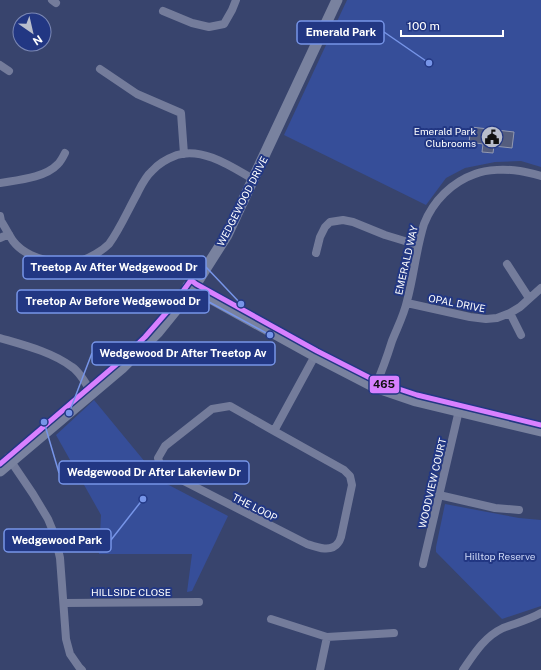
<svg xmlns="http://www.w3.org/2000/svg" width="541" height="670" font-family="'Public Sans',sans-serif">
  <rect width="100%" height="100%" fill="#38446d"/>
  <path fill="#364e99" d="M347 0H541V167L521 161 495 162 465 168 446 178 426 205 284 135Z
    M94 400 150 468 165 483 228 516 192 591 187 592 192 554H99L101 515 56 435Z
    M445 504 519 518 541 520V606L502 619 436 552V547Z"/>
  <path fill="#545d7e" stroke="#9299b1" d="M471 127 514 132 512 148 494 146 493 153 482 152 483 144 469 142Z"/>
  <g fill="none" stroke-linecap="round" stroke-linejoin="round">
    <path stroke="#747c9b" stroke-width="8" d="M52 0 56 3
      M163 11 192 23 209 27 224 24 232 10 236 0
      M0 65 9 71
      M100 69 137 94 181 113 184 154
      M0 183C18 180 45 178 58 164 61 161 63 157 65 153
      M0 216 1 221C5 227 9 235 13 241 22 253 39 260 53 261 62 262 72 263 80 261 90 258 102 251 109 244 120 229 128 210 137 194 141 186 145 177 152 171 158 164 169 158 177 155 203 147 232 167 253 179
      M0 238 9 234
      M316 253 320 237 325 227 330 222 343 220 353 222 385 235 418 245
      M80 261 82 274
      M507 264 529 298
      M407 303 470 317 486 319 497 318 510 313 520 307 541 288
      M510 313 521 335
      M0 338C24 345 52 352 72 367 80 372 87 385 92 394
      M375 387C382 371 387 357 392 341 397 328 404 315 407 301 414 276 416 249 424 224 433 201 452 182 475 174 487 169 507 169 520 171 527 172 534 174 541 176
      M274 431 344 470 350 476 352 485 341 537C340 539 340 541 338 543 331 553 316 547 307 544L170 474 161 468 158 458 165 446 212 409 230 406 274 431 317 352
      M8 457 33 494 48 519 55 536 60 558 66 639 70 654 79 667 82 670
      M439 495 495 508 519 510
      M423 564 460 406
      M64 603 199 602
      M271 619 327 637 394 633
      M320 670 327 637
      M463 670C474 654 484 637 503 628 516 623 529 620 541 613"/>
    <path stroke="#79829f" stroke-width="11" d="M188 286 192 290 201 293 315 356 375 387 416 401 541 431
      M0 471 122 368 158 332 192 290 227 235 337 0"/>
    <g stroke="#223783" stroke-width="8">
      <path id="bus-1" d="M0 464 118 363 145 337 173 305 191 280 196 284 317 351 378 382 417 395 541 425"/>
    </g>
    <use href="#bus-1" stroke="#d880ff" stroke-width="5"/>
  </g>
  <defs>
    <g id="civic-disc" transform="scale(1.15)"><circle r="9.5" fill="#b9becc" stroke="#223783"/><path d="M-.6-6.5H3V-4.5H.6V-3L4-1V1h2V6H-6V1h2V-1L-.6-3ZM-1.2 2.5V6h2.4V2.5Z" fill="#111"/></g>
  </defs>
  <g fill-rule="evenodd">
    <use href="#civic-disc" x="492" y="137"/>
  </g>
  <g text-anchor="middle" stroke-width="4" stroke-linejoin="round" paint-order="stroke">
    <g font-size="10" fill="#fff" stroke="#223783" text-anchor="end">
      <text x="476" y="135">Emerald Park<tspan x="476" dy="12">Clubrooms</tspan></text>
    </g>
    <g font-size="10" fill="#fff" stroke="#223783">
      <text transform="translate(242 201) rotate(-63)" y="4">WEDGEWOOD DRIVE</text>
      <text transform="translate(406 260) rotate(-77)" y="4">EMERALD WAY</text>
      <text transform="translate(457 303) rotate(11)" y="4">OPAL DRIVE</text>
      <text transform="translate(432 483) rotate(-77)" y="4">WOODVIEW COURT</text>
      <text transform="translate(255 507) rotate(27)" y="4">THE LOOP</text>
      <text x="131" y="596">HILLSIDE CLOSE</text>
    </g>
    <g font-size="10" fill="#ced8f6" stroke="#223783">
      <text x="500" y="560">Hilltop Reserve</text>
    </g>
  </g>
  <path fill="none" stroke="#7795e8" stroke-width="1.5" d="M429 63L384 32M241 304L206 267M270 335L209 302M69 413L92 353M44 422L59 473M143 499L111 540"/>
  <g fill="#7795e8" stroke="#223783" stroke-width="1.5">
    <circle cx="429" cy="63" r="4"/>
    <circle cx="241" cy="304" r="4"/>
    <circle cx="270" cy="335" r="4"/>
    <circle cx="69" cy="413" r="4"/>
    <circle cx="44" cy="422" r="4"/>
    <circle cx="143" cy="499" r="4"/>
  </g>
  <g fill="#223783" stroke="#7795e8" stroke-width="1.5">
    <rect x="297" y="21" width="87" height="23" rx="4"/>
    <rect x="23" y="256" width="183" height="23" rx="4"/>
    <rect x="17" y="290" width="192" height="23" rx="4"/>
    <rect x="92" y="342" width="183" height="23" rx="4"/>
    <rect x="59" y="461" width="190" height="23" rx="4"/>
    <rect x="4" y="529" width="107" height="23" rx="4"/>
  </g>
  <g font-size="11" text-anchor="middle" font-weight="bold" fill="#fff">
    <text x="341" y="36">Emerald Park</text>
    <text x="114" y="271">Treetop Av After Wedgewood Dr</text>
    <text x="113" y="305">Treetop Av Before Wedgewood Dr</text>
    <text x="183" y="357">Wedgewood Dr After Treetop Av</text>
    <text x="154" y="476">Wedgewood Dr After Lakeview Dr</text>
    <text x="57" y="544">Wedgewood Park</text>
  </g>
  <rect stroke="#223783" stroke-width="1.5" x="369" y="375" width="31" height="19" rx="4" fill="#d880ff"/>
  <g font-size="11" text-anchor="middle" font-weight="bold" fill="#111">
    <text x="384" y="388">465</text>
  </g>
  <g transform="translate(32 32) rotate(146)"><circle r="19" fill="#223783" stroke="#7a87b5"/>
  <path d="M0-3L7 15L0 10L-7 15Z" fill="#b9becc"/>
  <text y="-6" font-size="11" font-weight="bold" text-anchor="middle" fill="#ffffff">N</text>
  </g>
  <path d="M401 30v6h102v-6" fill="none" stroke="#ffffff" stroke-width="2"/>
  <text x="407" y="30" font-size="12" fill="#ffffff" stroke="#223783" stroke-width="3" paint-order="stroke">100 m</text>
</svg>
